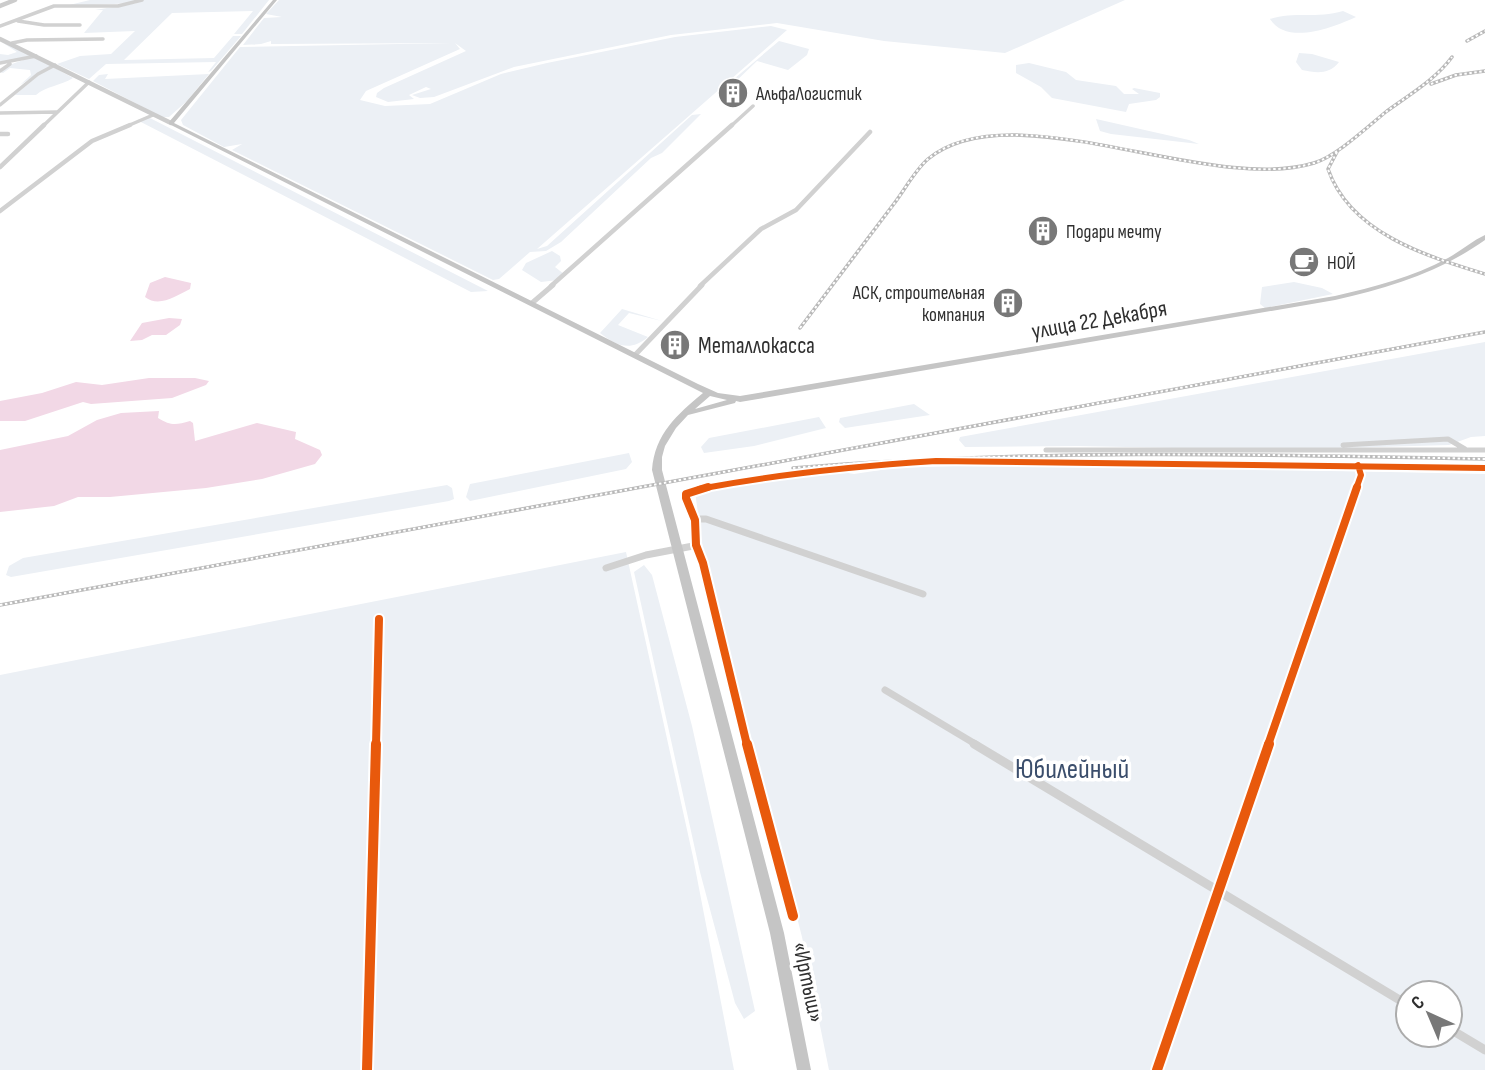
<svg xmlns="http://www.w3.org/2000/svg" width="1485" height="1070" font-family="'Sofia Sans Condensed',sans-serif">
  <rect width="100%" height="100%" fill="#fff"/>
  <path fill="#ecf0f5" fill-rule="evenodd" d="M90 0H269L242 34H234L253 11 172 13 124 60 214 58 233 36H241L211 71 208 72 216 62 106 64 89 79 57 64 80 56 111 54 135 31 84 33 103 10H95L137 3 65 6Z
    M279 0H1125L1005 53 884 41 777 23 671 35 514 67 434 97 420 98 412 95 431 89 426 87 409 95 414 99 388 102 376 97 377 93 384 88 466 51 455 43 460 49 366 91 360 100 385 106 430 104 501 74 547 63 675 37 771 26 787 30 537 249 547 246 692 115 701 114 662 153 651 158 561 242 546 251 530 252 499 279 493 280 232 150 242 144 224 147 183 125 181 120 240 47 452 43 271 44V41L261 44 243 45 264 18 282 17 266 14Z
    M1343 11 1356 17C1334 27 1287 46 1270 19 1294 11 1317 19 1343 11Z
    M0 41 51 66 20 85 31 75 30 70 10 68 3 73 0 72 12 64 26 59 0 63V54L8 55 17 52Z
    M779 41 809 49 807 55 788 70 757 61 731 86 728 84Z
    M1299 53 1312 54 1339 62C1329 75 1316 73 1302 70L1296 62Z
    M1029 63 1066 72 1076 80 1116 86 1124 94H1139L1132 89 1134 88 1160 93V97L1156 100 1129 104 1126 112 1052 98 1041 87 1016 73V65Z
    M53 67 73 78C60 86 46 86 36 95H15L40 74Z
    M108 74 105 79 209 74 187 101 169 117H162L93 81 99 75Z
    M148 117 488 291 471 292 137 120Z
    M1096 119 1189 140 1199 144 1111 134 1100 131Z
    M552 251 560 256 561 261 555 267 564 274 558 280 541 282 522 270 526 263Z
    M1294 282 1322 288 1333 294 1265 308 1260 304 1262 287Z
    M622 309 662 321 629 313 618 325 648 337C630 352 617 346 600 333Z
    M1485 342V436L1471 437 1449 445 1275 450 1079 446 965 447 959 440 960 437Z
    M914 404 930 415 845 428 839 422 840 418Z
    M819 417 826 428 754 446 704 453 701 447 709 438Z
    M629 453 632 462 626 469 470 501 466 497 470 484Z
    M1017 464 1485 474V1070H829L802 937 703 549 695 492 836 471 854 474 894 468ZM1408 993H1450V1035H1408Z
    M447 485 452 488 454 499 449 501 11 577 6 575 9 566 23 558Z
    M626 552 693 857 734 1070H0V675Z
    M644 565 652 575 692 726 755 1011 744 1019 735 1003 700 872 634 572Z"/>
  <path fill="#f2d8e6" d="M165 277 191 283 190 289C176 296 159 308 145 297L150 283Z
    M169 318 182 319 180 325 166 335H152L142 340 130 341 142 323Z
    M149 378H195L209 381 206 385 172 398 91 404 83 402 25 421H0V401L42 393 76 382 102 385Z
    M159 411 158 418C171 426 176 425 190 421L193 423 195 441 257 423 296 432 295 439 320 450 322 455 315 464 262 479 206 488 110 497H78L54 506 0 512V450L68 436 97 420 121 413Z"/>
  <g fill="none" stroke-linecap="round" stroke-linejoin="round">
    <path stroke="#d1d1d1" stroke-width="3.5" d="M18 21 44 25H80
      M0 26 54 6H118L142 0
      M12 43 27 40 103 39
      M0 63 36 56
      M0 71 10 64
      M0 105 38 74 55 65
      M0 113 57 112
      M42 127 89 82
      M125 127 153 115
      M730 127 753 106"/>
    <path stroke="#d1d1d1" stroke-width="4.5" d="M0 134H8
      M0 167 44 125
      M0 211 92 141 130 125
      M551 286 732 125
      M700 286 761 229 796 210 870 132"/>
    <path stroke="#d1d1d1" stroke-width="5" d="M532 303 553 285
      M635 355 702 285
      M1343 445 1448 439 1465 449
      M1046 450H1485
      M699 489C778 474 856 466 936 461L1485 468
      M1356 489 1361 475 1358 465"/>
    <path stroke="#d1d1d1" stroke-width="7" d="M708 487 686 494V498L695 520 696 545 703 563 747 745
      M695 519H706L923 594
      M606 568 646 555 693 546
      M885 690 977 745
      M376 745 379 619
      M1268 745 1357 487"/>
    <path stroke="#d1d1d1" stroke-width="9" d="M747 744 793 916
      M974 744 1408 1005
      M1450 1029 1485 1050
      M367 1070 376 744
      M1157 1070 1269 744"/>
    <path stroke="#ccc" stroke-width="4.5" d="M0 6 15 0
      M0 39 171 123"/>
    <path fill="#c5c5c5" fill-rule="evenodd" d="M273 0H277L174 123 698 384 718 393 740 396 1335 296C1374 287 1413 277 1448 258 1461 251 1472 241 1485 235V240C1440 272 1389 288 1335 300L740 402 736 401 735 403 688 415 676 428 665 446 662 457V470L784 933 811 1070H797L770 933 652 470C655 433 677 415 703 393L169 124V122ZM710 396 727 400 695 409Z"/>
    <g stroke="#b9b9b9" stroke-width="3.5">
      <path id="rail" d="M1467 41 1485 31
        M1431 84 1456 75 1485 71
        M1337 152 1328 169C1350 233 1426 256 1485 274
        M800 328C831 287 862 246 893 205 904 191 915 170 928 159 1012 90 1209 195 1314 163 1337 156 1367 127 1387 111 1409 95 1436 79 1452 57
        M793 468C1024 449 1254 454 1485 459
        M0 605 1485 332"/>
    </g>
    <use href="#rail" stroke="#fff" stroke-width="2" stroke-dasharray="2.5" stroke-linecap="butt"/>
    <g stroke="#fff" stroke-width="10">
      <path id="cycleway-far2" d="M699 489C778 474 856 466 936 461L1485 468
        M1356 489 1361 475 1358 465"/>
    </g>
    <g stroke="#fff" stroke-width="12">
      <path id="cycleway-far1" d="M708 487 686 494V498L695 520 696 545 703 563 747 745
        M376 745 379 619
        M1268 745 1357 487"/>
    </g>
    <g stroke="#fff" stroke-width="14">
      <path id="cycleway" d="M747 744 793 916
        M367 1070 376 744
        M1157 1070 1269 744"/>
    </g>
    <use href="#cycleway-far2" stroke="#e8590c" stroke-width="6"/>
    <use href="#cycleway-far1" stroke="#e8590c" stroke-width="8"/>
    <use href="#cycleway" stroke="#e8590c" stroke-width="10"/>
  </g>
  <defs>
    <g id="building-disc" transform="scale(1.575)"><circle r="9.5" fill="#787878" stroke="#fff"/><path d="M-4-6H4V6H1V3H-1V6H-4ZM-2.5-4.3h1.7v1.8h-1.7ZM.8-4.3h1.7v1.8H.8ZM-2.5-1h1.7V.8h-1.7ZM.8-1h1.7V.8H.8Z" fill="#fff"/></g>
    <g id="cafe-disc" transform="scale(1.575)"><circle r="9.5" fill="#787878" stroke="#fff"/><path d="M-5.5-4.5H6V0H3Q3 3.5 0 3.5H-2.5Q-5.5 3.5-5.5 0ZM3-3.2v2h1.7v-2ZM-6 4.5H4V6H-6Z" fill="#fff"/></g>
  </defs>
  <g fill-rule="evenodd">
    <use href="#building-disc" x="733" y="93"/>
    <use href="#building-disc" x="1043" y="231"/>
    <use href="#cafe-disc" x="1304" y="262"/>
    <use href="#building-disc" x="1008" y="303"/>
    <use href="#building-disc" x="675" y="345"/>
  </g>
  <g text-anchor="middle" stroke-width="7" stroke-linejoin="round" paint-order="stroke">
    <g font-size="19" fill="#2f2f2f" stroke="#fff" text-anchor="start">
      <text x="756" y="100">АльфаЛогистик</text>
      <text x="1066" y="238">Подари мечту</text>
      <text x="1327" y="269">НОЙ</text>
      <text x="985" y="299" text-anchor="end">АСК, строительная<tspan x="985" dy="22">компания</tspan></text>
    </g>
    <g font-size="23" fill="#2f2f2f" stroke="#fff">
      <text transform="translate(1099 319) rotate(-10)" y="8">улица 22 Декабря</text>
      <text transform="translate(809 982) rotate(78)" y="8">«Иртыш»</text>
    </g>
    <g font-size="23" fill="#2f2f2f" stroke="#fff" text-anchor="start">
      <text x="698" y="353">Металлокасса</text>
    </g>
    <g font-size="28" fill="#3b4e6c" stroke="#fff">
      <text x="1072" y="778">Юбилейный</text>
    </g>
  </g>
  <g transform="translate(1429 1014) rotate(316)"><circle r="33" fill="#ffffff" stroke="#acacac" stroke-width="2"/>
  <path d="M0-5L12 26L0 18L-12 26Z" fill="#787878"/>
  <text y="-10" font-size="19" font-weight="bold" text-anchor="middle" fill="#2f2f2f">С</text>
  </g>
</svg>
